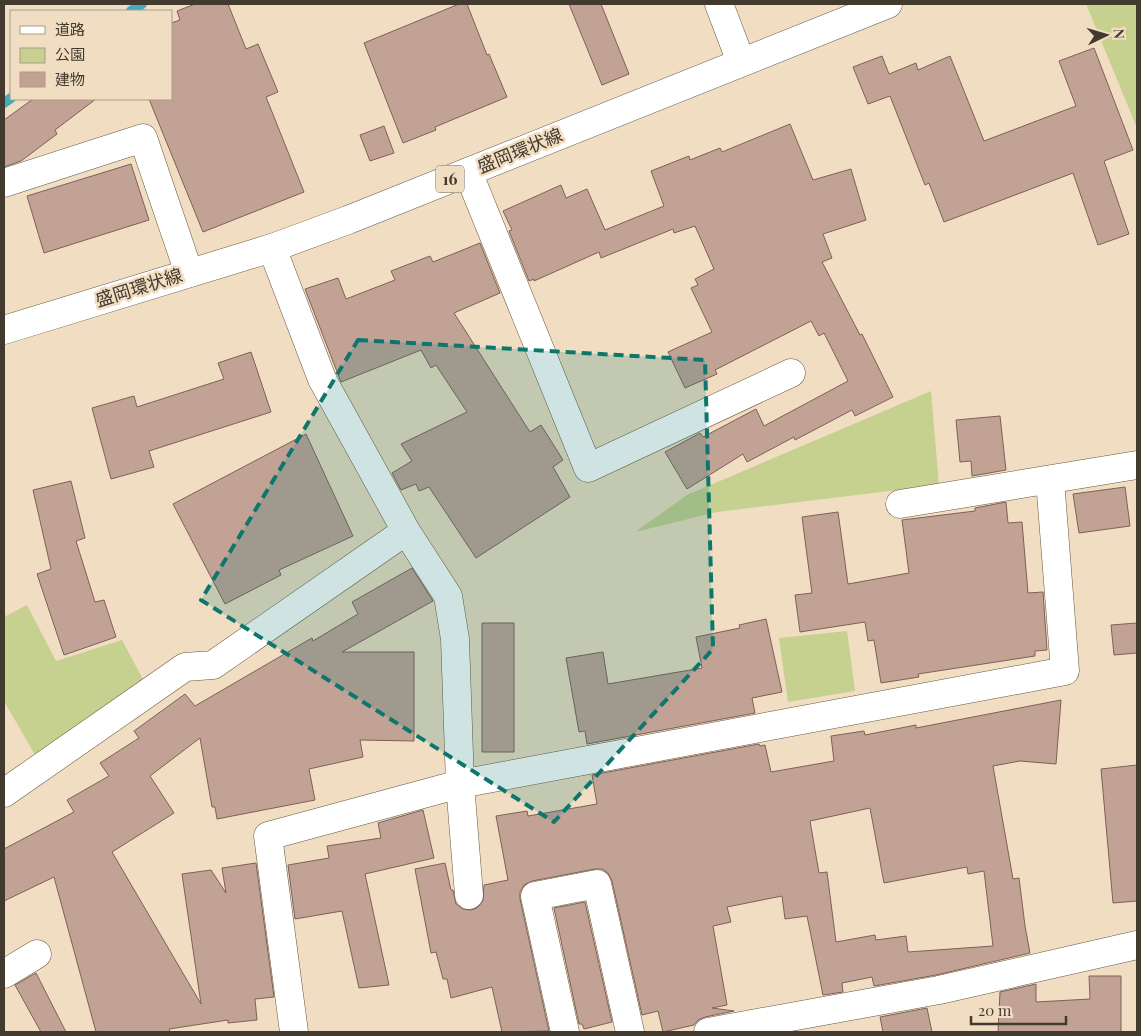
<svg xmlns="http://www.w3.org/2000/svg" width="1141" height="1036" font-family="'Playfair Display','Noto Sans JP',serif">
  <rect width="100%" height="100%" fill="#f1dec2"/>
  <path fill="#c6d08f" d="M1086 4H1137V128Z
    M931 391 939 485 717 512 635 532 687 495Z
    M27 605 56 661 122 640 145 683 35 755 4 701V617Z
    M847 631 855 691 788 702 779 638Z"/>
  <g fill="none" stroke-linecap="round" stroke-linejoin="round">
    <path stroke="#41acbf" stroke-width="10" d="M131 11 142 4
      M4 103 11 98"/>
  </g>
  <path fill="#c3a296" stroke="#7e6056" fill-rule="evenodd" d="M195 4H228L246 49 258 44 278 92 266 97 304 192 203 232 149 99H171V23L180 20 177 11Z
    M459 4H467L487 55 489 54 507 97 435 127 436 130 403 143 364 43Z
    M569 4H601L629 74 602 85Z
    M1094 48 1133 150 1104 161 1129 234 1098 245 1073 173 944 222 929 183 925 185 890 96 868 104 853 67 882 56 889 74 916 63 918 70 950 56 984 141 1076 106 1059 61Z
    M33 99H96L55 130 57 134 21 161 4 167V120Z
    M790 124 813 180 851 169 866 220 823 234 832 258 822 262 860 335 862 334 893 397 855 416 852 410 795 440 794 437 747 462 743 454 687 489 665 452 700 433 703 437 756 409 764 426 848 381 824 333 819 336 811 321 715 370 717 374 685 388 668 352 712 332 691 288 698 285 695 279 714 269 695 226 674 233 673 229 601 258 599 252 534 281V279L529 281 509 231 512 230 503 211 561 185 566 198 587 189 605 230 664 206 651 171 689 156 690 160 720 148 722 152Z
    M384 126 394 153 370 161 360 135Z
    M131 164 149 220 44 253 27 196Z
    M480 243 500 293 454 313 530 432 541 425 563 460 553 467 570 497 476 558 429 487 419 491 416 484 401 490 392 473 412 461 401 444 467 412 436 365 431 368 421 350 341 382 305 289 338 278 346 299 395 280 391 271 430 256 433 262Z
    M251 352 271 412 149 451 154 467 111 479 92 408 134 396 137 407 224 379 218 363Z
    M1000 416 1006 470 972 476 971 461 960 462 956 420Z
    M306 434 353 536 279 570 281 575 225 604 173 504Z
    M71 481 85 538 76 541 95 602 104 600 116 637 64 655 37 574 51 569 33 490Z
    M1125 487 1130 526 1079 533 1073 494Z
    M1006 502 1008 523 1022 522 1028 593 1043 592 1047 650 1035 651V656L918 674 919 677 881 683 874 640 868 641 865 622 800 632 795 595 812 593 802 517 838 512 848 584 909 573 902 520 975 511V508Z
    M412 568 433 601 342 652H414V741L360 740 363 757 309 769 315 800 217 819 215 807H212L200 738 150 776 174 813 112 852 201 1004 182 874 211 870 226 893 222 868 256 863 274 997 255 999 257 1020 228 1023V1020L169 1029 170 1032H96L54 877 4 901V849L74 812 67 800 109 776 100 763 139 738 134 731 185 694 195 706 312 638 313 641 358 614 352 602Z
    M766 619 782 692 752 698 755 713 587 744 585 731 579 732 566 658 603 652 608 684 702 668 696 637 740 628 739 625Z
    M482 623H514V752H482Z
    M1137 623V653L1114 655 1111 625Z
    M1061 700 1056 764 1020 761 993 766 1013 879 1019 878 1025 926 1030 953 936 975 874 986 872 977 842 983 843 992 823 995 807 916 785 919 782 896 727 907 731 922 713 926 727 1005 712 1008 734 1011 705 1017 698 1020 694 1025 663 1032 658 1011 642 1015 612 881 608 873 602 869H595L532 881 524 885 520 892V899L549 1031 502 1032 492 987 451 998 447 979H443L436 952 431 953 415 869 445 863 451 890H453L456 904 463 909 471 910 477 908 483 901 484 885 508 880 496 816 527 811 528 816 597 804 592 775 759 744 760 746 765 745 771 772 834 761 831 736 864 731 865 735 916 725V728ZM870 808 884 883 967 867 968 874 984 871 993 946 908 952 906 936 876 940 875 935 836 942 827 872 819 873 810 821Z
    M1137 765V901L1113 903 1101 769Z
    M423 810 434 858 365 874 389 985 359 988 342 911 295 919 288 865 329 858 327 846 381 838 378 823Z
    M585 902 612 1022 584 1029 582 1024H579L554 908Z
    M36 973 66 1032H41L15 985Z
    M1089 976H1121V1032H998L1000 992 1036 984V1002L1090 999Z
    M927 1008 932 1032H883L880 1017Z"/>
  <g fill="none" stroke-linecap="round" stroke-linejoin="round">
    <g stroke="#66563e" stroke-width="29">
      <path id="minor" d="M719 4 741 62
        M468 172 588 468 791 373
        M4 183 143 138 189 273
        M272 248 322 379 406 531 448 596 455 639 460 784 469 895
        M900 504 1137 465
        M4 793 185 667 213 665 406 531
        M4 974 37 954
        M294 1032 268 836 460 784 1065 671 1050 480
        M565 1032 535 896 597 884 630 1032
        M708 1032 939 990 1137 945"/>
    </g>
    <g stroke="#66563e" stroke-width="29">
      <path id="major" d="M4 330 272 248 348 220 888 4"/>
    </g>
    <use href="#minor" stroke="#fff" stroke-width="28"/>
    <use href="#major" stroke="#fff" stroke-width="28"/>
  </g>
  <path fill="#0f766e" fill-opacity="0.2" stroke="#0f766e" stroke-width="4" stroke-dasharray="10 6" stroke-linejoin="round" d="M358 340 705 360 713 649 554 822 201 600Z"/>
  <g text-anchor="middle" stroke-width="5" stroke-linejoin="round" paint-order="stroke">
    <rect fill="#f1dec2" stroke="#766b5b" stroke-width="1" x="436" y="165.5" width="28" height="27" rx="4"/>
    <g font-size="16" font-weight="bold" fill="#423a2f">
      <text x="450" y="185">16</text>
    </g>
    <g font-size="18" fill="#423a2f" stroke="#f1dec2">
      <text transform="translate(520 151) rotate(-22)" y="6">盛岡環状線</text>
      <text transform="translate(139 288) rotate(-17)" y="6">盛岡環状線</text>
    </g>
  </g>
  <rect width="1141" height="1036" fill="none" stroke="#423a2f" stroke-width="10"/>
  <rect x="10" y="10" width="162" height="90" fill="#f1dec2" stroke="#ab9c87"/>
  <rect x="20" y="26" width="25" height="8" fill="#ffffff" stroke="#ab9c87"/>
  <text x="55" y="35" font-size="15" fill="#423a2f">道路</text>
  <rect x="20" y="48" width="25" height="15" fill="#c6d08f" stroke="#ab9c87"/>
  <text x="55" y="60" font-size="15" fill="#423a2f">公園</text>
  <rect x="20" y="72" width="25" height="15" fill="#c3a296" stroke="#ab9c87"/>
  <text x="55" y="85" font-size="15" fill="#423a2f">建物</text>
  <g transform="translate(1106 35) rotate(85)" stroke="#f1dec2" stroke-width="4" paint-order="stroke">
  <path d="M0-4L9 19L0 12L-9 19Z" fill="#423a2f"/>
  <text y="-8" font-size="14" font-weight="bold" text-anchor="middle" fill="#423a2f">N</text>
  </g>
  <path d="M971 1016v8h95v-8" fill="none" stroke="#423a2f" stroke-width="2.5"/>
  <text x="978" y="1016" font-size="15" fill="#423a2f" stroke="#f1dec2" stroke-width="4" paint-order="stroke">20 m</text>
</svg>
